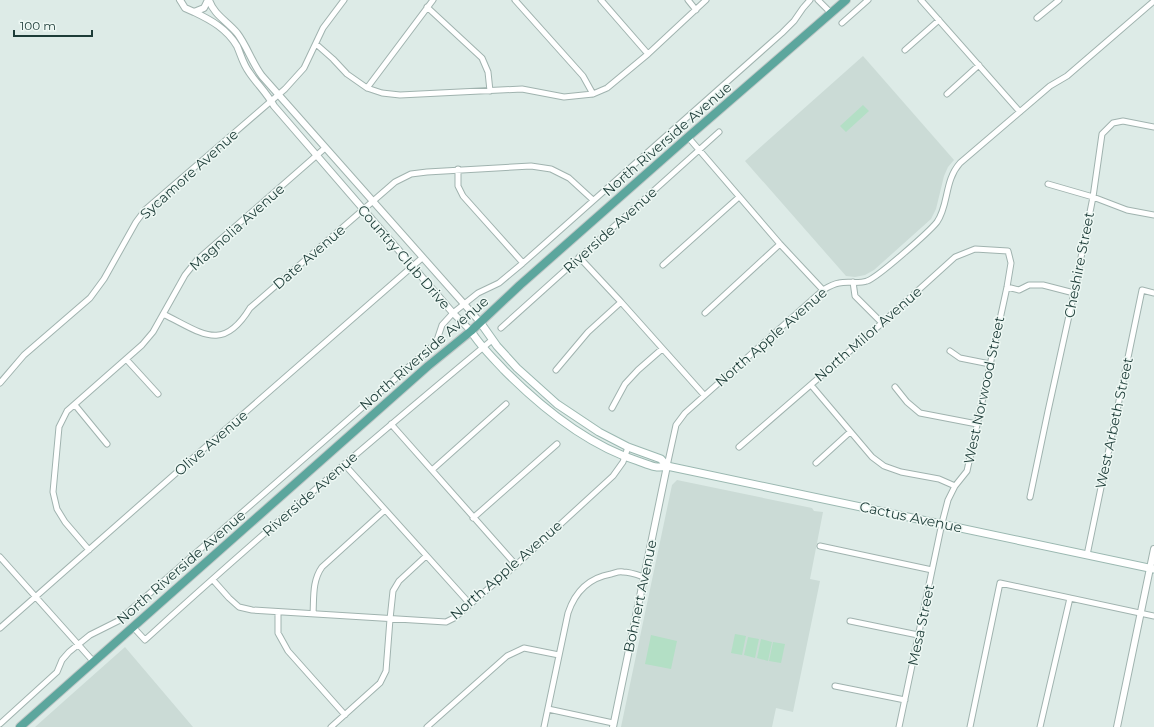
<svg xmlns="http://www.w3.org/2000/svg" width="1154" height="727" font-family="Montserrat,sans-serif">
  <rect width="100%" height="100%" fill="#ddebe7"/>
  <path fill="#cbdbd6" d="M863 56 954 160 948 167 944 176 936 209 931 219 874 270 865 275 855 277 846 276 745 161Z
    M677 480 812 508 814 511 823 512 810 579 820 581 793 712 776 708 772 727H621L672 485Z
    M125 647 193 727H35L72 694Z"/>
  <path fill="#b3dfc5" d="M863 105 869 111 846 132 840 126Z
    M735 634 746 636 742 655 731 653Z
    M651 635 677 641 671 669 645 664Z
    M748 637 759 639 755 658 744 655Z
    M761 639 772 642 768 661 757 658Z
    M773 642 785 644 781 663 769 661Z"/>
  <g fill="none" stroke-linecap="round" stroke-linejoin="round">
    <g stroke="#a0b3af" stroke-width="7">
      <path id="minor" d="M515 0 583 76 593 94
        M601 0 648 54
        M688 0 696 10
        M818 0 831 13
        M921 0 1020 112
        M427 7 482 58 488 72 490 91
        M1037 18 1059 0
        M842 23 868 0
        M316 44 333 59 347 74 367 88 382 93 400 95 522 89 564 97 593 94 607 88 648 54 706 0
        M905 50 939 20
        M367 88 433 0
        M947 94 979 65
        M688 137 780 244 823 290
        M458 169V186L463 196 523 263
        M1048 184 1093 197 1127 210 1154 215
        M579 257 621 302 704 395
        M663 265 739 197
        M853 282 855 296 882 323
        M1007 287 1019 290 1029 285H1043L1074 293
        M705 313 780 244
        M163 314C201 332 222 354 250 308L395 182 411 174 427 172 531 166 551 169 569 178 593 200
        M501 328 719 132
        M950 351 960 358 990 364
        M126 359 158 394
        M556 370 588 332 621 302
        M0 383 24 355 90 298 104 279 136 222 145 210 285 89 304 68 323 28 344 0
        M811 385 872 457 884 466 901 472 939 479 955 486
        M895 387 907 402 920 413 977 424
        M75 405 107 444
        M612 408 625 384 638 370 662 349
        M391 424 516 565
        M739 447 882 323 955 257 975 249 1008 251 1011 263 1007 287 967 471 955 486 948 500 942 523 899 727
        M816 463 850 432
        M344 464 470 604
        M667 466 676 425 685 413 823 290C828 287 833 284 839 283 848 281 858 284 867 281 877 278 929 232 937 222 949 205 944 181 960 163L1050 86 1067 76 1154 1
        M432 470 506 404
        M1030 497 1048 411 1074 293 1093 197 1102 134 1113 123 1123 121 1154 127
        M473 518 557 444
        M820 546 932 570
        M89 550 65 522 57 509 53 492 59 427 67 411 142 345 153 332 185 275 197 260 325 148
        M1087 555 1142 290 1154 293
        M0 557 93 661
        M213 580 229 598 239 607 252 610 446 622 454 618 516 565 613 476 623 462 628 447
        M278 612V633L288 651 345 715
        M313 614C314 598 312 581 322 567L385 510
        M850 621 918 635
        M133 627 145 640C258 537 374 438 492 340
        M0 628 217 437 422 258
        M835 686 905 700
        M548 709 613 723
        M0 724 57 672 62 660 69 652 90 635 118 621 436 343 442 325 453 313 478 293 499 283 523 263 782 33 794 21 803 8 810 0
        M331 727 380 683 386 671 390 619 393 591 399 581 426 556
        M427 727 507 656 524 648 559 655
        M544 727 568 613C575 592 588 578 611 574 615 573 619 571 623 572 630 572 638 575 644 577
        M970 727 1000 583 1154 616
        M1040 727 1070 598"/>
    </g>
    <g stroke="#a0b3af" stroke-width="8">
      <path id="tertiary" d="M180 0 185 8 194 12 204 8 208 0
        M209 0C214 15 227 21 237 33 247 46 252 63 262 76L480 322
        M194 12C211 20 227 29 237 46 241 55 243 64 249 72 257 84 267 93 274 106L453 313 471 331
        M613 727 667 466
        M1117 727 1154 549"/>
    </g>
    <g stroke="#9bb8b1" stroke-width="9">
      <path id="secondary" d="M480 322 497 346 517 368 557 404 599 432 628 447 661 459 667 466
        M471 331C480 346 493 358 505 371 542 408 587 445 638 461 649 465 656 469 667 466L1154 569"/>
    </g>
    <g stroke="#c0c8c7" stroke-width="10">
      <path id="primary" d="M20 727 428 366 471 331 520 285 688 137 846 0"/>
    </g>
    <use href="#minor" stroke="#fff" stroke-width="5"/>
    <use href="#tertiary" stroke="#fff" stroke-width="6"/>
    <use href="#secondary" stroke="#fff" stroke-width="7"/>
    <use href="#primary" stroke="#5ca69d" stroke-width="8"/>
  </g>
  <g text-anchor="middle" stroke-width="3" stroke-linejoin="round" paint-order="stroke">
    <g font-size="14" fill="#1d3c38" stroke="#eef8f4">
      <text transform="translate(667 139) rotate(-41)" y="5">North Riverside Avenue</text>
      <text transform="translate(189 174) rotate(-42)" y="5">Sycamore Avenue</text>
      <text transform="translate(237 227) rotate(-42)" y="5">Magnolia Avenue</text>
      <text transform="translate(610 230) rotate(-42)" y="5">Riverside Avenue</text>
      <text transform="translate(309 257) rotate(-41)" y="5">Date Avenue</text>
      <text transform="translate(404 257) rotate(49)" y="5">Country Club Drive</text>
      <text transform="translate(1079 265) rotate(-79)" y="5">Cheshire Street</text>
      <text transform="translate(868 334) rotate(-41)" y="5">North Milor Avenue</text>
      <text transform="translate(771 337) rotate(-41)" y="5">North Apple Avenue</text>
      <text transform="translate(424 353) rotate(-41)" y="5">North Riverside Avenue</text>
      <text transform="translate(984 390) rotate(-78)" y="5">West Norwood Street</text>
      <text transform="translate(1114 423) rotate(-78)" y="5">West Arbeth Street</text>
      <text transform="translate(211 443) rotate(-41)" y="5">Olive Avenue</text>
      <text transform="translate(310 494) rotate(-41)" y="5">Riverside Avenue</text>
      <text transform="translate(911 517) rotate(12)" y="5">Cactus Avenue</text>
      <text transform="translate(181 567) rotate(-41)" y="5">North Riverside Avenue</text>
      <text transform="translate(506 570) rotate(-41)" y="5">North Apple Avenue</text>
      <text transform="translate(640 596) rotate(-78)" y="5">Bohnert Avenue</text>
      <text transform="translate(921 625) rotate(-78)" y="5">Mesa Street</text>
    </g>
  </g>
  <path d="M14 30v6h78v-6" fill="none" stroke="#1d3c38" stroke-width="2"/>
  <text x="20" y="30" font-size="12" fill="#1d3c38" stroke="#eef8f4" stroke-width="3" paint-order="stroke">100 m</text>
</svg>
